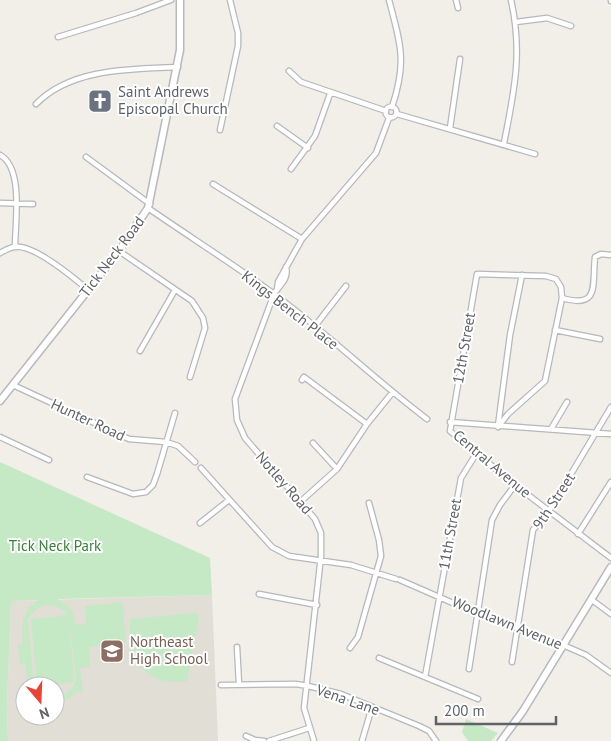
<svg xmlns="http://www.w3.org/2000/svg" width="611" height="741" font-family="'PT Sans',sans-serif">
  <rect width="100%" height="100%" fill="#f1efe8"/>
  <path fill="#e1ded6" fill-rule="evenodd" d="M212 595 218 741H8L7 704 11 601ZM25 686H55V716H25Z"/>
  <path fill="#c5e8c5" d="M0 462 210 558 212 595 58 599 72 610 76 625 86 624 87 631 85 606 122 602 126 643 89 647 90 667 80 668 83 691 77 692 69 699 56 704 55 698C67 696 73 690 76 679L69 616 74 682 37 686 31 619 68 615C56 600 36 602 28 620L34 686H28L25 663 20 664 18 645 23 644C22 626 21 609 39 600L11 601 7 704 8 741H0Z
    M196 613 199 618 187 681C144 686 127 659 130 619Z
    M466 719 498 733 491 741H468L462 732Z"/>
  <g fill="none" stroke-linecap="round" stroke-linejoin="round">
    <g stroke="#b5b8bc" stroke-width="7">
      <path id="street" d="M389 0C401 45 407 62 392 107
        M456 0 458 8
        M611 0V1
        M516 22 547 18 571 26
        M58 37 136 13 171 0
        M289 71 301 82 386 111
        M36 104C71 68 131 69 178 67
        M385.5 112a5.5 5.5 0 1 1 11 0a5.5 5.5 0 1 1-11 0Z
        M397 114 535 154
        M277 126 308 148
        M450 128 460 59
        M220 130 238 46V33L230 0
        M504 143C514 92 523 53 511 0
        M0 155C24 168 15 223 15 247
        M86 157 150 204
        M291 169 315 136 330 94
        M213 184 302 239
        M0 203 33 204
        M148 208C190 237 233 264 274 294 327 333 374 379 427 419
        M119 251 192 301 203 318 205 328 190 377
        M0 253C4 251 10 247 15 247 33 244 74 278 87 289
        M286 267C289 280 279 285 274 294L235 399 237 420 245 438 315 519 321 533V556L304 708 314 741
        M277 290 278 282 302 239 376 153 389 118
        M562 298C600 309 592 286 595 257L601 254 611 255
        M315 326 346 286
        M555 330 600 339
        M140 351 175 290
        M302 380 304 377 367 424
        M13 385 129 439 166 442 178 446 195 462
        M450 422 611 434
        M498 426 510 335 522 275
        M498 427 508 414 545 381 562 298 561 287 556 279 546 276 477 274 450 431 515 485 611 558
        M551 429 567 402
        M0 437 49 460
        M313 443 337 469
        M201 468 272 547 289 556 351 565 396 579
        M87 477 133 494 146 492 153 485 157 474 175 413
        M299 503 337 469 367 424 392 393
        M200 523 229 500
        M578 534 611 482
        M400 580 478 614 563 645 586 655 611 673
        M259 594 317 605
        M592 600 611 614
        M237 647 239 684
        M350 648 358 637 381 556 379 540 369 503
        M379 658 478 699
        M512 662 533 530 549 511 611 407
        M469 669 492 520 500 505 515 485
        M425 677 461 478 476 454
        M221 685 296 684 308 686 341 694 419 726 429 731 436 741
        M246 736 255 740 264 741
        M269 741 309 728
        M362 741 372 707"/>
    </g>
    <g stroke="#b6babf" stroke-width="9">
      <path id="secondary" d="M0 401 119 251 148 208 180 50V0
        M501 741 523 711 611 567"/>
    </g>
    <use href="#street" stroke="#fff" stroke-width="4.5"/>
    <use href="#secondary" stroke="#fff" stroke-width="6"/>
  </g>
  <defs>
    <g id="church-square" transform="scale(1.25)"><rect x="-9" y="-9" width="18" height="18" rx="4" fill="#6b7280" stroke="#fff"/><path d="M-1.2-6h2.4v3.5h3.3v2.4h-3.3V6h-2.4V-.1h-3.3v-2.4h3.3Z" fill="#fff"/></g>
    <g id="school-square" transform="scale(1.25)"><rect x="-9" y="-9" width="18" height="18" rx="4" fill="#8d6e63" stroke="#fff"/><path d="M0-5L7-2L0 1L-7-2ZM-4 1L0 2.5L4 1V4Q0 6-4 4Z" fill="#fff"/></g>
  </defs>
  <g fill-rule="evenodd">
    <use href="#church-square" x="100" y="101"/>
    <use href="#school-square" x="112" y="651"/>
  </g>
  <g text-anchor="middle" stroke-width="4" stroke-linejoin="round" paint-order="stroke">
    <g font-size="15" fill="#5b616d" stroke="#fff" text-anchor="start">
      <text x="118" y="97">Saint Andrews<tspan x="118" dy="17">Episcopal Church</tspan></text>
    </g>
    <g font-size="15" fill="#5f6368" stroke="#fff">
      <text transform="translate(112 257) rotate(-53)" y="5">Tick Neck Road</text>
      <text transform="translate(290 310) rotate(38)" y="5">Kings Bench Place</text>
      <text transform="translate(464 348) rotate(-80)" y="5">12th Street</text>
      <text transform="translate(88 420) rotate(25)" y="5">Hunter Road</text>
      <text transform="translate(492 464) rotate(40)" y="5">Central Avenue</text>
      <text transform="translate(284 483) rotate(49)" y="5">Notley Road</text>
      <text transform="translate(554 501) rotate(-57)" y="5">9th Street</text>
      <text transform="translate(450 534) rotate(-80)" y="5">11th Street</text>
      <text transform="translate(507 623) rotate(22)" y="5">Woodlawn Avenue</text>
      <text transform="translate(348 700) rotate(19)" y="5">Vena Lane</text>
    </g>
    <g font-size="15" fill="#348238" stroke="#fff">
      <text x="55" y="551">Tick Neck Park</text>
    </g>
    <g font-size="15" fill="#785e54" stroke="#fff" text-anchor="start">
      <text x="130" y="647">Northeast<tspan x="130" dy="17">High School</tspan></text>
    </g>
  </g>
  <g transform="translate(40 701) rotate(161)"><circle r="24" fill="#ffffff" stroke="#bfc1c3"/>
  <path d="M0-4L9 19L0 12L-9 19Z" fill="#ea4335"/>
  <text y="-8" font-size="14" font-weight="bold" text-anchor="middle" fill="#5f6368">N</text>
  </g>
  <path d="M436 716v8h120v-8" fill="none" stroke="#5f6368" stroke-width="2.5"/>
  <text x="444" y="716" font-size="15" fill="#5f6368" stroke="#ffffff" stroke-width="4" paint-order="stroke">200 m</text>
</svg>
